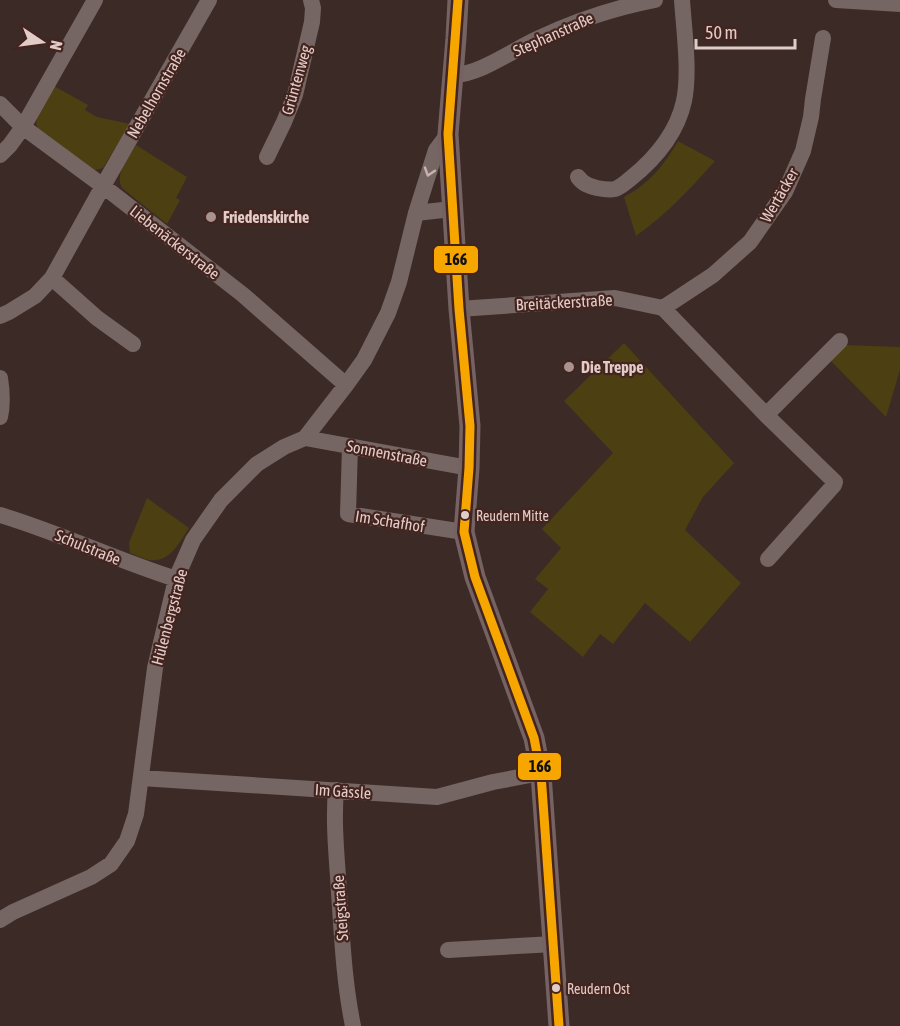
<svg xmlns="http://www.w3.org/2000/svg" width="900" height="1026" font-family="'Asap Condensed',sans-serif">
  <rect width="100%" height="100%" fill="#3c2a27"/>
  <path fill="#4c3f11" d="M54 86 88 105 85 110 97 117 130 124 103 168 95 170 38 129C31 115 47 98 54 86Z
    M678 141 715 161C690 189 667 214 636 236L624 197C648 185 665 164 678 141Z
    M136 145 187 177 176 198 180 200 167 224 122 188C114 174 129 157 136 145Z
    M624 343 734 463 703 497 685 530 741 583 690 642 645 603 613 644 600 634 583 657 530 612 548 589 535 579 561 548 542 529 613 453 564 401Z
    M846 345 900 347V370L886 417 831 361Z
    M147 498 189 528C179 543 170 563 149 560 143 559 136 555 130 553L129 543Z"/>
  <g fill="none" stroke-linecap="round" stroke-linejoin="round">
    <path stroke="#756664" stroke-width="16" d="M836 0 900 4
      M453 75C479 75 513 50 537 39 575 21 614 8 655 0
      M0 104 23 127 103 186 242 294 346 385
      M0 155 10 145 23 127 95 0
      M267 157 284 122 295 95 312 22 313 8 311 0
      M578 177C583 184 589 186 597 188 602 189 610 190 615 189 621 187 626 182 630 179 655 159 677 133 684 101 690 72 684 30 682 0
      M416 213 452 209
      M52 278 97 318 133 344
      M663 308 713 275 750 242 785 192 803 151 811 117 813 99 823 38
      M459 309 615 298 663 308 766 415 835 482 834 485 768 559
      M0 316 9 312 35 296 52 278 103 186 209 0
      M0 378C2 391 3 404 0 417
      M766 415 840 341
      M305 438 469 468
      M350 446 348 514 464 532
      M0 515C60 533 116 560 176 579
      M141 778 437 797 493 782 530 775 541 774
      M336 790C333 824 337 858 339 892 342 937 344 982 353 1026
      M0 920 13 912 91 877 111 864 127 841 136 814 155 668 176 579 193 540 221 500 257 464 284 447 305 438 346 385 364 360 388 313 399 282 416 213 436 150 448 134
      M448 950 554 944"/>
    <path stroke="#756262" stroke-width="21" d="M458 0 456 38 448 134 459 309 470 426 469 468 464 532 475 577 534 738 541 774 559 1026"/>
    <g stroke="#44241f" stroke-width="14">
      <path id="bus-1" d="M458 0 448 134 459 309 470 426 469 468 464 532 475 577 534 738 541 774 559 1026"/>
    </g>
    <use href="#bus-1" stroke="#f7a600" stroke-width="9"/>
  </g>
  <defs><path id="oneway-chevron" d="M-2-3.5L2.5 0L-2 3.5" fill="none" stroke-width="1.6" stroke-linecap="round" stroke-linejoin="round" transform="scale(1.5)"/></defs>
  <use stroke="#c7b2af" href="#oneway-chevron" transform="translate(429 172) rotate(108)"/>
  <g fill="#a89390" stroke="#44241f" stroke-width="2">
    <circle cx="211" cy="217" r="6"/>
    <circle cx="569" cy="367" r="6"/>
  </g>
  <g fill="#e2ccc8" stroke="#44241f" stroke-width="2">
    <circle cx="465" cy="515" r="5"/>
    <circle cx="556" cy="988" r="5"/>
  </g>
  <g text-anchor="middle" stroke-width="4.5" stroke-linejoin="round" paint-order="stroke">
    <g font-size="14" fill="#e2ccc8" stroke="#44241f" text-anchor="start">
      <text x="476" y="521">Reudern Mitte</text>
      <text x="567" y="994">Reudern Ost</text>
    </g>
    <g font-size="16" fill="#e2ccc8" stroke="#44241f">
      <text transform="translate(553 34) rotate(-24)" y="6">Stephanstraße</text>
      <text transform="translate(296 80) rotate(-74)" y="6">Grüntenweg</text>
      <text transform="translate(156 93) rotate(-60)" y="6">Nebelhornstraße</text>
      <text transform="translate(779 195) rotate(-60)" y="6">Wertäcker</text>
      <text transform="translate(175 242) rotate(38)" y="6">Liebenäckerstraße</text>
      <text transform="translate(564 302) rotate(-3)" y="6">Breitäckerstraße</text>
      <text transform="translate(387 453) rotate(11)" y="6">Sonnenstraße</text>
      <text transform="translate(390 521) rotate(9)" y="6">Im Schafhof</text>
      <text transform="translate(88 547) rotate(22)" y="6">Schulstraße</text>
      <text transform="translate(169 617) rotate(-75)" y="6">Hülenbergstraße</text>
      <text transform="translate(343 791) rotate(4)" y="6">Im Gässle</text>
      <text transform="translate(340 908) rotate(-94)" y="6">Steigstraße</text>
    </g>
    <g font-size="16" font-weight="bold" fill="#e2ccc8" stroke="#44241f" text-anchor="start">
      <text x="223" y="223">Friedenskirche</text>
      <text x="581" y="373">Die Treppe</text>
    </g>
  </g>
  <g stroke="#44241f" stroke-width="2">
    <rect x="433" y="245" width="46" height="29" rx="6" fill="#f7a600"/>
    <rect x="517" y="752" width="45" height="29" rx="6" fill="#f7a600"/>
  </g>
  <g font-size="16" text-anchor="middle" font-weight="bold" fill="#111">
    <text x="456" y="265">166</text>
    <text x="540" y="772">166</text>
  </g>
  <g transform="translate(42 42) rotate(103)" stroke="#44241f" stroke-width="4.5" paint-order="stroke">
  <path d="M0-4.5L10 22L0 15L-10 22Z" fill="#e2ccc8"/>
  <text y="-9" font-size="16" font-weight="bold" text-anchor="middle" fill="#e2ccc8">N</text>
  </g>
  <path d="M696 39v9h99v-9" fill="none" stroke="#e2ccc8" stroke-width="3"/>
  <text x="705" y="39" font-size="18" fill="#e2ccc8" stroke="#44241f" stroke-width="4.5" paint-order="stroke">50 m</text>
</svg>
